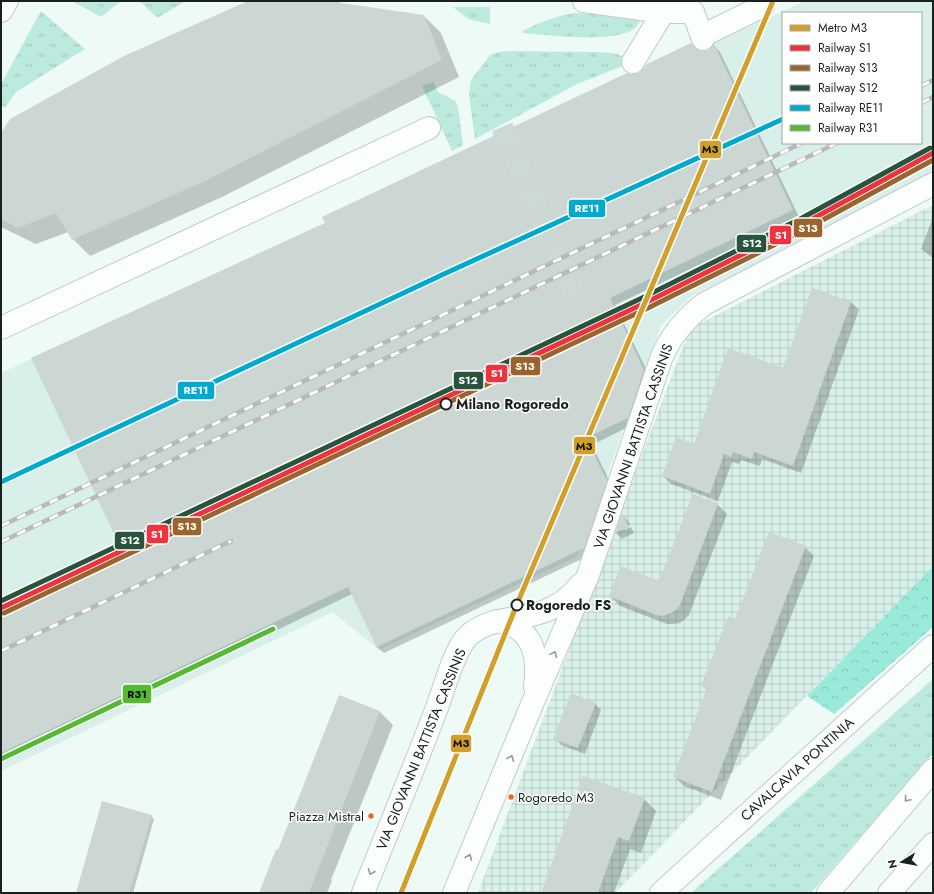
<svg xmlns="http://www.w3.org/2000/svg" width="934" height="894" font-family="Jost,sans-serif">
  <defs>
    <pattern id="industrial-grid" width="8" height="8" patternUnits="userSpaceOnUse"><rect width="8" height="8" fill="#d8efea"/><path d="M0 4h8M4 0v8" fill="none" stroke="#b9cdc8"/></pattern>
    <pattern id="grass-tufts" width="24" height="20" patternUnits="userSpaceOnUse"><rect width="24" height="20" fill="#bdeadf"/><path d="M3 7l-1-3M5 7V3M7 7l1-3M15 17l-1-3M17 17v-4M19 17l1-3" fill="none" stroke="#a2c8bf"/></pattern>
    <pattern id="forest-crowns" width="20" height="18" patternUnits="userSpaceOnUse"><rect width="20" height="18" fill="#99eada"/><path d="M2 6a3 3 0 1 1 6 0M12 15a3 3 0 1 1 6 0" fill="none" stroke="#83c8bb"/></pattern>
  </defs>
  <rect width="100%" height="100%" fill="#edfaf6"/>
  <path fill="#d8efea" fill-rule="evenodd" d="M805 1H933V171L784 250 705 289 692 296 672 314 661 326 578 556 379 650 333 612 1 771V373ZM783 13H921V143H783Z"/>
  <path fill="url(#industrial-grid)" d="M933 205V566L615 893H478L674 370 691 328Z"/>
  <path fill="url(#grass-tufts)" d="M72 1H121L101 17Z
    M140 1H186L157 18Z
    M453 7H490V24L468 19Z
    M41 11 85 49 16 92 5 108 1 105V84Z
    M575 13 643 16C641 21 637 27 632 30 610 43 549 35 523 33V31C540 22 556 16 575 13Z
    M506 51 599 52 617 54 633 62 577 84 475 139 469 95 471 80 491 54Z
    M433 82 438 92 455 101 458 106 463 145 452 151 422 86Z
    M933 679V753L811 893H691Z"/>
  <path fill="url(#forest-crowns)" d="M933 566V627L834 714 807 696Z"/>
  <path fill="#0003" d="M250 1H338L340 4 424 16 441 33 459 77 222 197 90 256 73 239 68 232 36 244 1 227V135Z
    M714 46 720 52 799 217 615 305 650 377 634 424 592 445 613 488 590 555 384 653 377 647 352 594 1 762V612L125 553 326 224 632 75 639 74 698 51 701 52H708Z
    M933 217V258L921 249Z
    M813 289 851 302 859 310 801 473 762 459 760 466 741 460 739 464 732 462 718 501 671 484 663 476 695 445 784 369Z
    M717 504 727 514 689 615 685 619 680 623 673 624H667L620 606 610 596 660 582Z
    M623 515 628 521 630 525 625 527V530L631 527 634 533 622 539 616 533Z
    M805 547 814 556 721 800 684 786 675 777 707 690 702 685 735 621Z
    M340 696 380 712 393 725 331 880 332 881 327 893H260L278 851Z
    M595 704 601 710 585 754 561 745 555 738Z
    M644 799 656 811 641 853 630 849 614 893H542Z
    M151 816 154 819 133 893H77Z"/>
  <path fill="#ccd6d3" d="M248 1H333L334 2 424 15 442 60 205 181 72 240 56 213 18 228 1 219V133L10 119 124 56Z
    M691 43 695 48 701 51H708L712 47 714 44 793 210 610 298 644 370 628 418 586 438 607 481 584 548 377 647 348 587 1 753V611L123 553 31 358 325 223 322 217 627 73 632 74 639 73 647 64Z
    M812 288 851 302 793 466 754 452 752 459 733 452 732 457 724 454 710 494 662 476 676 437 694 444 728 348 783 368Z
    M693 494 718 504 680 605 676 610 671 613 663 616 656 615 609 596 621 566 659 581Z
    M622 513 629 527 615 533Z
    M769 532 806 546 712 792 673 777 707 688 701 685 728 617 735 619Z
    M571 693 596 703 578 748 553 739Z
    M339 695 380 711 309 893H259L276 849 278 850Z
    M583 776 645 798 629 841 618 837 598 893H541Z
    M102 801 152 815 129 893H76Z"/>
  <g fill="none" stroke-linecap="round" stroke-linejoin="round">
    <path stroke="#cdd9d6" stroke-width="22" stroke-dasharray="22 11" stroke-linecap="butt" d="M502 127 574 295"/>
    <g stroke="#c0cac7" stroke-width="24">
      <path id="minor" d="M584 1 663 12H693L703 39
        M1 11 7 1
        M702 36 763 6
        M633 62 670 1
        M1 328 429 128
        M496 621C501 622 506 623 511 625 536 635 538 664 535 687
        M363 893C387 833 412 773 435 713 443 693 454 649 468 636 490 616 519 621 545 611 559 606 572 595 581 584
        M454 893 533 702 588 575 661 359C670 336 685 319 704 304L933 184
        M661 893 933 646"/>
    </g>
    <g stroke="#c0cac7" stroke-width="24">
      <path id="highway" d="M828 893 933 770
        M889 893 933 844"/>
    </g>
    <use href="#minor" stroke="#fcfefe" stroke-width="22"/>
    <use href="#highway" stroke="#fcfefe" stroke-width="22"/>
    <g stroke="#b7bab9" stroke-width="4.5">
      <path id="rail" d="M921 86 933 80
        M921 103 933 97
        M1 526 802 143
        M1 542 837 143
        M1 651 231 541"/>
    </g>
    <use href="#rail" stroke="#fff" stroke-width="3" stroke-dasharray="9" stroke-linecap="butt"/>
    <g stroke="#fff" stroke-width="8">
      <path id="rail-1" d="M1 608 645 303 805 223 933 153"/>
    </g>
    <g stroke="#fff" stroke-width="8">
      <path id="rail-2" d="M4 613 648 308 808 228 933 160"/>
    </g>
    <g stroke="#fff" stroke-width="8">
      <path id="rail-3" d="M1 601 642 298 802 218 930 148"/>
    </g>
    <g stroke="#fff" stroke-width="8">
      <path id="rail-4" d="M1 482 446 273 783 119"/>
    </g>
    <g stroke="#fff" stroke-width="8">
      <path id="rail-5" d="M1 759 273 629"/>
    </g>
    <use href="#rail-1" stroke="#ee333e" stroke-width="5"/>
    <use href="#rail-2" stroke="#99642e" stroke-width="5"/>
    <use href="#rail-3" stroke="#28543d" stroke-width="5"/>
    <use href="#rail-4" stroke="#00a9ce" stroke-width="5"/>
    <use href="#rail-5" stroke="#56b933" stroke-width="5"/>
    <g stroke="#fff" stroke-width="8">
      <path id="metro-1" d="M401 893 517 604 773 1"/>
    </g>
    <use href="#metro-1" stroke="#d0a02b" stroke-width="5"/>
  </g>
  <defs><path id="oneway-chevron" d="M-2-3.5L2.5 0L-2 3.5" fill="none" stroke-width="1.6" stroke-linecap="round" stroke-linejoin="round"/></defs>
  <g stroke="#969b9a">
    <use href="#oneway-chevron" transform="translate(554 654) rotate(-66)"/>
    <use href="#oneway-chevron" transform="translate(511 758) rotate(-68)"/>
    <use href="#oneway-chevron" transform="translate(907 799) rotate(131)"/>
    <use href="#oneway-chevron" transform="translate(469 857) rotate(-67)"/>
    <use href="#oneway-chevron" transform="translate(371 872) rotate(112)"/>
  </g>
  <g fill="#fff" stroke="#19211f" stroke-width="2">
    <circle cx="446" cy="404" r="5.5"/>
    <circle cx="517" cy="605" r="5.5"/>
  </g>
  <g fill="#f26522" stroke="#fff" stroke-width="1.5">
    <circle cx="511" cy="797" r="3.5"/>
    <circle cx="371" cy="816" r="3.5"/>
  </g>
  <g text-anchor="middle" stroke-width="3" stroke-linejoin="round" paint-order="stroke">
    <g font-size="13" fill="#19211f" stroke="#fff" text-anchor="start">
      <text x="518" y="802">Rogoredo M3</text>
      <text x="364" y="821" text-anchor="end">Piazza Mistral</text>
    </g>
    <g font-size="14" font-weight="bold" fill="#19211f" stroke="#fff" text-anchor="start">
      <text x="456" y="409">Milano Rogoredo</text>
      <text x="526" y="610">Rogoredo FS</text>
    </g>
    <g font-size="14" fill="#19211f" stroke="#fff">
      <text transform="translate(633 446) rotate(-71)" y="5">VIA GIOVANNI BATTISTA CASSINIS</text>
      <text transform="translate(421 749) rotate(-68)" y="5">VIA GIOVANNI BATTISTA CASSINIS</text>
      <text transform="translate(797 769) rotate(-42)" y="5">CAVALCAVIA PONTINIA</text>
    </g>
  </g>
  <g stroke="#fff" stroke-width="1.5">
    <rect x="699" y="140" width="23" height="19" rx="4" fill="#d0a02b"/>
    <rect x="568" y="199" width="38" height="19" rx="4" fill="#00a9ce"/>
    <rect x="793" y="218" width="30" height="20" rx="4" fill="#99642e"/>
    <rect x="769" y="225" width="23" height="20" rx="4" fill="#ee333e"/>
    <rect x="736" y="234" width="31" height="19" rx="4" fill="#28543d"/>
    <rect x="510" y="356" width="31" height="20" rx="4" fill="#99642e"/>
    <rect x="485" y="364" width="23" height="19" rx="4" fill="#ee333e"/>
    <rect x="453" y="371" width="31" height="19" rx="4" fill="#28543d"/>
    <rect x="177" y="381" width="38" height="19" rx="4" fill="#00a9ce"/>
    <rect x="573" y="436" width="23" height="19" rx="4" fill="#d0a02b"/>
    <rect x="172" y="517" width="30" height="19" rx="4" fill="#99642e"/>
    <rect x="146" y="524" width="23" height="20" rx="4" fill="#ee333e"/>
    <rect x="114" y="531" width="31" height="19" rx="4" fill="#28543d"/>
    <rect x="122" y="684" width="30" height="20" rx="4" fill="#56b933"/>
    <rect x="450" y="734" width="22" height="19" rx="4" fill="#d0a02b"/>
  </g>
  <g font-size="11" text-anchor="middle" font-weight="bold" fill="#fff">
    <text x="587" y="212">RE11</text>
    <text x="808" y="232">S13</text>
    <text x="781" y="239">S1</text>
    <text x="752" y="247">S12</text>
    <text x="525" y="370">S13</text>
    <text x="497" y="377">S1</text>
    <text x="468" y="384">S12</text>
    <text x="196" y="394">RE11</text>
    <text x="187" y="530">S13</text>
    <text x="157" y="538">S1</text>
    <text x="130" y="544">S12</text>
  </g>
  <g font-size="11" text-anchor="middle" font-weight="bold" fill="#111">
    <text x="710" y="153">M3</text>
    <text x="584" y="450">M3</text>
    <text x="137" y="698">R31</text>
    <text x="461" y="747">M3</text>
  </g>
  <rect width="934" height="894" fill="none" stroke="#19211f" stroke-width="4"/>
  <rect x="782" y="12" width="140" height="132" fill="#ffffff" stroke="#a3a6a5"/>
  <rect x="790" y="25" width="20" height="6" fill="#d0a02b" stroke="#a3a6a5"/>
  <text x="818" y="32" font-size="12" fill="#19211f">Metro M3</text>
  <rect x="790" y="45" width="20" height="6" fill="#ee333e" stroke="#a3a6a5"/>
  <text x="818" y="52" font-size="12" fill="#19211f">Railway S1</text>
  <rect x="790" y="65" width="20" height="6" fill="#99642e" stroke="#a3a6a5"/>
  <text x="818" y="72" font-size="12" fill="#19211f">Railway S13</text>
  <rect x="790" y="85" width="20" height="6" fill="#28543d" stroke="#a3a6a5"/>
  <text x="818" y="92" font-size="12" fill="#19211f">Railway S12</text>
  <rect x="790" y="105" width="20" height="6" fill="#00a9ce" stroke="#a3a6a5"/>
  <text x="818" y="112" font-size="12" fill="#19211f">Railway RE11</text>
  <rect x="790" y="125" width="20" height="6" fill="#56b933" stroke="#a3a6a5"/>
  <text x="818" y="132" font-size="12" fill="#19211f">Railway R31</text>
  <g transform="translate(902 862) rotate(259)" stroke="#ffffff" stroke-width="3" paint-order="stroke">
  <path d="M0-3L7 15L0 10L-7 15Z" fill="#19211f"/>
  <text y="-6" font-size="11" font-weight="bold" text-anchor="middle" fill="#19211f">N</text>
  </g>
</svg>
